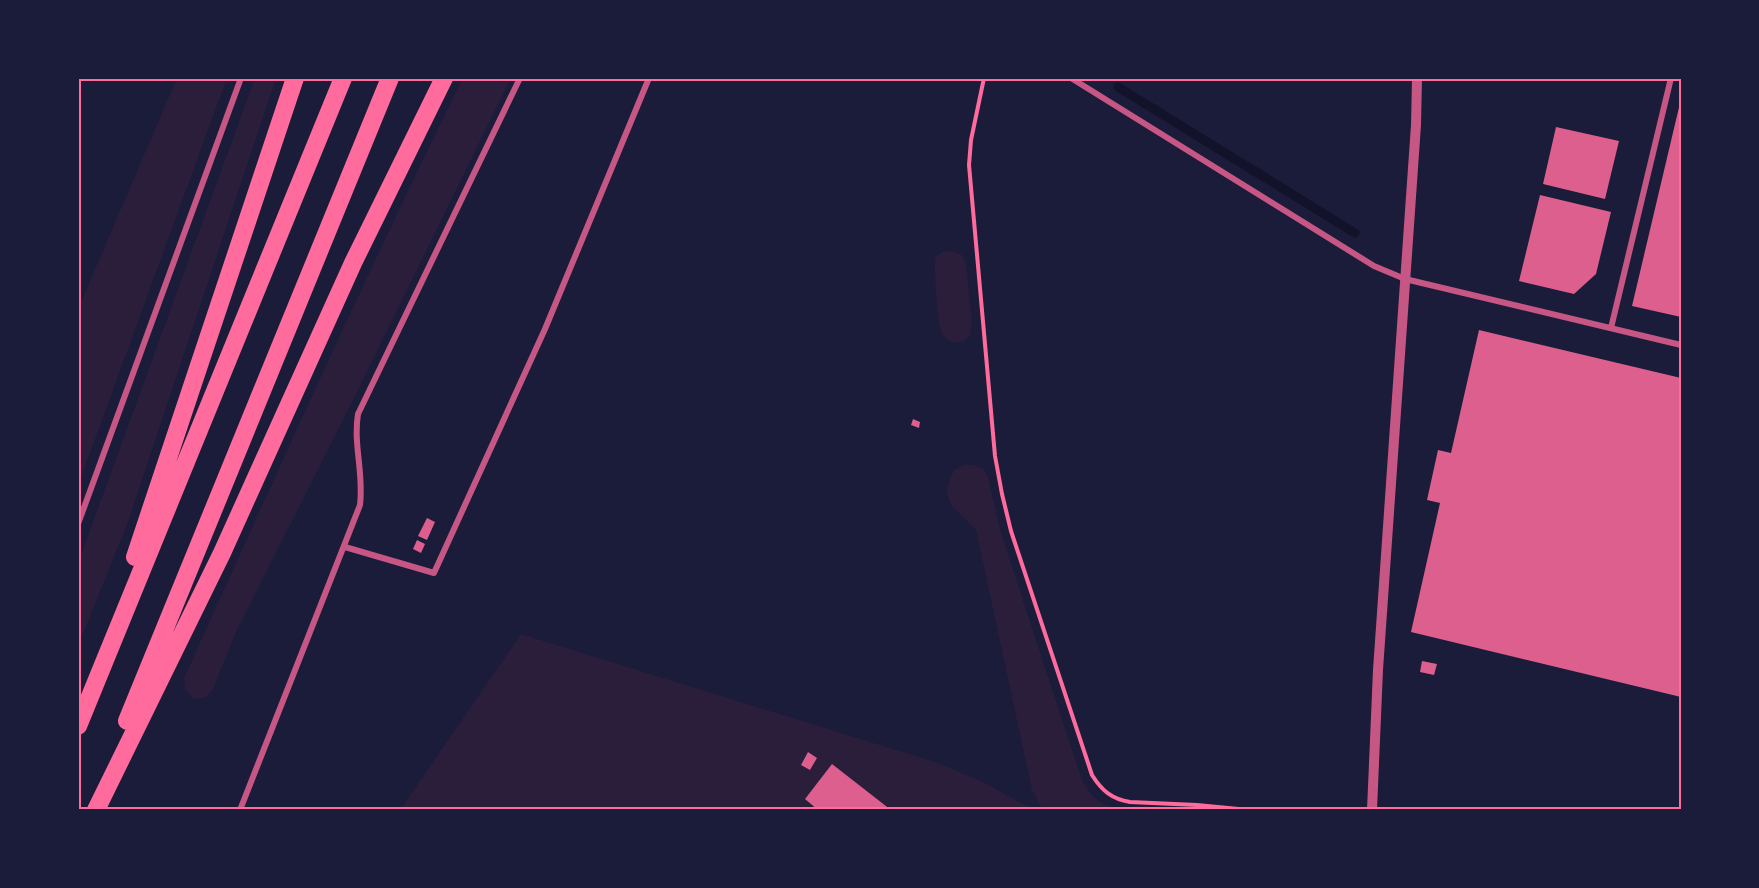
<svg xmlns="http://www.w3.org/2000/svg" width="1759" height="888" font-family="'Exo 2',sans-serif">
  <rect width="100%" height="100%" fill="#1b1b3a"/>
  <path fill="#2a1e3b" d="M177 78H227L78 486V309Z
    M255 78H276L128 522 78 646V563Z
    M463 78H511L355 396 236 632 212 691 204 698 193 699 185 690 184 678C275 477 365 276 463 78Z
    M952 251 962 255 966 264 972 323 970 335 964 341 953 343C949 340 945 338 942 334 937 322 934 272 935 258L942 252Z
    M964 465H974L984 469 988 478 1001 533 1082 780C1091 796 1098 802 1114 810H1043L1032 790 976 530 951 505 947 494 949 482 954 470Z
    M521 634 935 762 981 781 1034 810H400Z"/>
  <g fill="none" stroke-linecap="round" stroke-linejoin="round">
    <path stroke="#12122b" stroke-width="9" d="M1118 87 1355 233"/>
  </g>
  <path fill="#dd5f8e" d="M1680 103H1681V317L1632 306Z
    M1556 127 1619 141 1605 199 1543 184Z
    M1540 195 1611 212 1596 274 1574 294 1519 281Z
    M1479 330 1681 378V697L1411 632 1440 503 1427 500 1438 450 1451 453Z
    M913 419 920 422 919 428 911 425Z
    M427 518 435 522 427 540 418 536Z
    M417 540 425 544 421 553 413 549Z
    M1422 661 1437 664 1434 675 1420 672Z
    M808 752 817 758 810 770 801 765Z
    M832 764 891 810H818L805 799Z"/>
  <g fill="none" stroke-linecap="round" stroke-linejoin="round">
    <path stroke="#ff6b9d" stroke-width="4" d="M984 78 971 140 969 165 995 456 1002 494 1011 531 1092 775C1102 791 1112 799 1130 802L1197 805 1249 810"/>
    <path stroke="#c65784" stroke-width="6" d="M1071 78 1374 266 1405 279 1681 345
      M1611 328 1671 78
      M78 524 241 78
      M345 547 434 573 545 329 649 78
      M240 810 360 505C364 473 353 445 358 414L520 78"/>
    <path stroke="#c65784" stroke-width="10" d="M1372 810 1378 670 1416 125 1417 78"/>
    <path stroke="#ff6b9d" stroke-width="18" d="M135 557 295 78
      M127 721 390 78
      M78 726 343 78
      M96 810 222 553 353 263 444 78"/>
  </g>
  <rect width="1759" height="888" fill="none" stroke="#1b1b3a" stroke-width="159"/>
  <rect x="80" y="80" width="1600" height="728" fill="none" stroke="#ff6b9d" stroke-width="2"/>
</svg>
